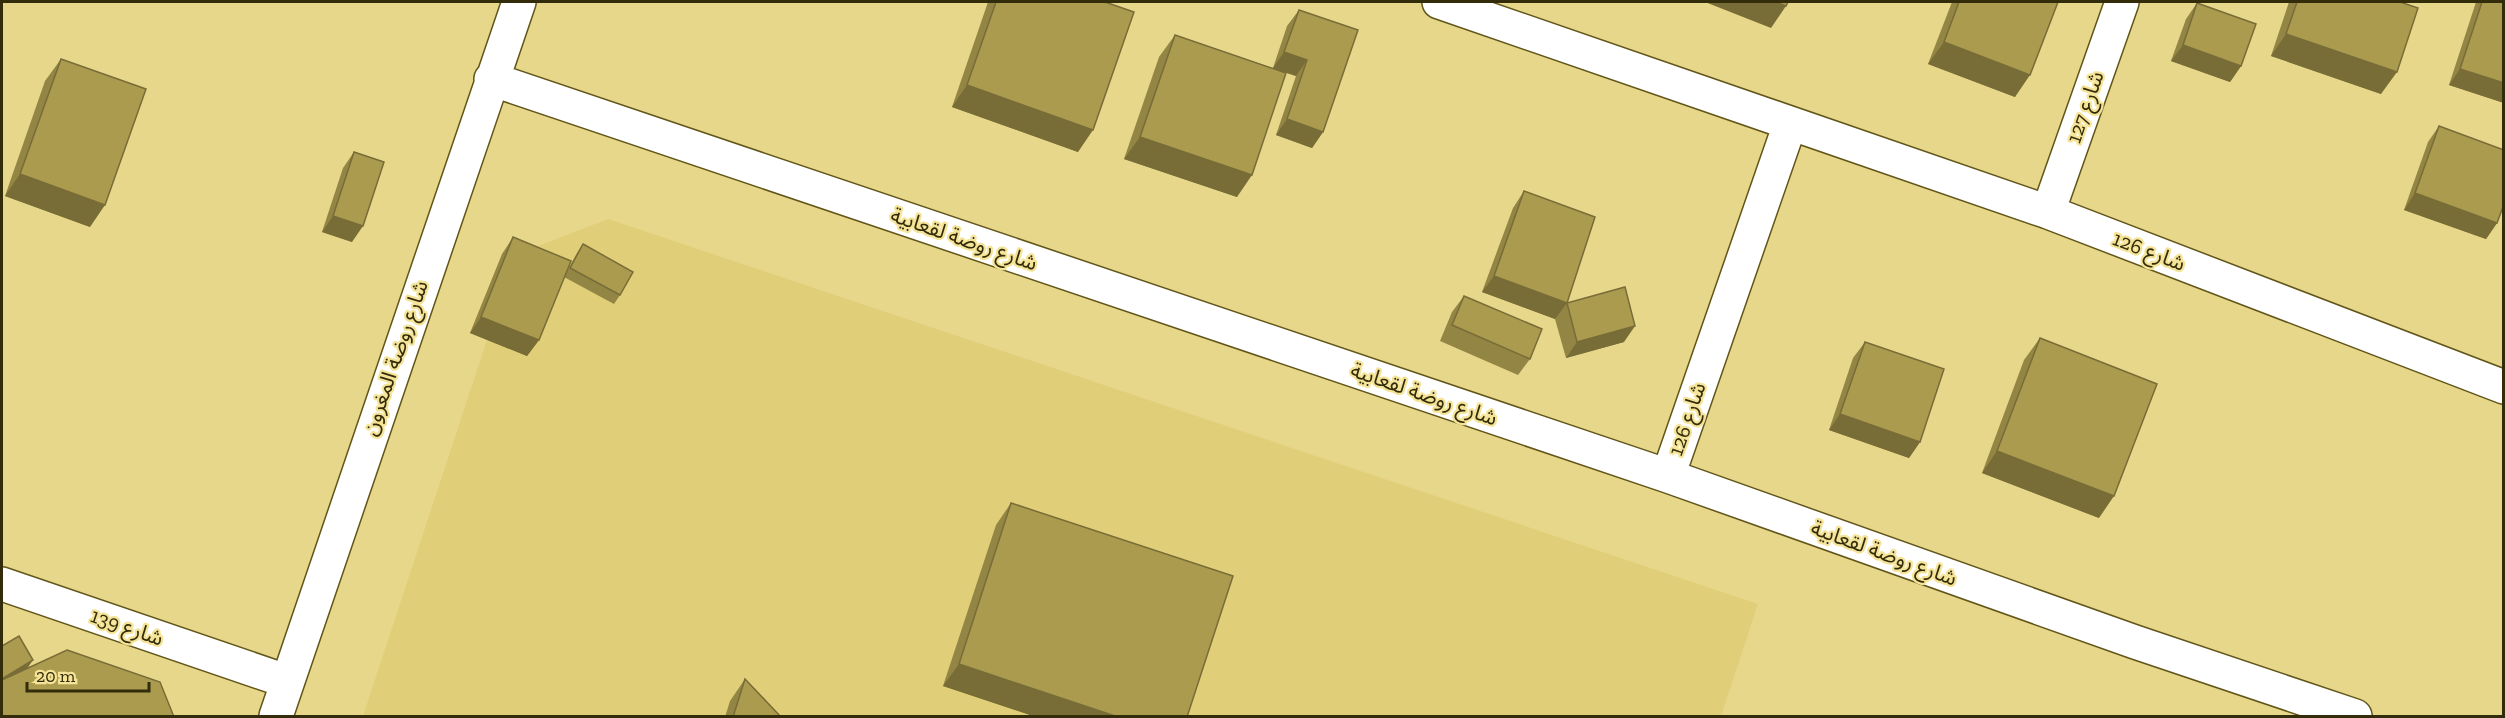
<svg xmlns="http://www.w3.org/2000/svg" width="2505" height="718" font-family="'Zilla Slab','Noto Sans Arabic',serif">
  <rect width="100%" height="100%" fill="#e7d78a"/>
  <path fill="#e0ce78" d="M608 219 1758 604 1721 716H363L515 255Z"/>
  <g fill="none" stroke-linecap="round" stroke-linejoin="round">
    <g stroke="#615519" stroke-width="36">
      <path id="street" d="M1439 2 2048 212 2504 387
        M491 79 1668 476 2135 642 2355 716
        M2048 212 2122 2
        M1668 476 1790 124
        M2 584 286 681
        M276 716 519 2"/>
    </g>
    <use href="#street" stroke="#fff" stroke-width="33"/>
  </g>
  <path fill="#938544" d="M988 2H1105L1078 152 952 107Z
    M1952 2H2058L2015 97 1928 64Z
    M2289 2H2400L2381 94 2271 56Z
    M2476 2H2504V103L2449 85Z
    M2197 3 2241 66 2230 82 2171 61 2186 19Z
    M1299 10 1323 132 1312 148 1276 135 1296 76 1280 71 1237 197 1124 159 1159 57 1175 35 1273 68 1287 26Z
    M61 59 90 227 5 196 45 81Z
    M2439 126 2497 223 2486 239 2404 210 2428 142Z
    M354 152 352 242 322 232 343 168Z
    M1524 191 1567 303 1624 342 1566 358 1555 319 1482 292 1513 208Z
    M513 237 565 275 577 253 583 244 620 295 614 304 564 277 539 340 527 356 470 333 502 254Z
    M1464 296 1530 359 1518 375 1440 341 1452 312Z
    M2040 338 2099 518 1982 473 2024 360Z
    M1865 342 1920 442 1909 458 1829 430 1853 358Z
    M1011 503 1187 717H1036L943 686 996 525Z
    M745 679 781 717H725L730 701Z"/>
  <path fill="#786c37" d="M1705 2H1776L1786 6 1771 28Z
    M2286 34 2397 72 2381 94 2271 56Z
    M1944 42 2030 75 2015 97 1928 64Z
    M2183 45 2241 66 2230 82 2171 61Z
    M1284 52 1307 60 1296 76 1273 68Z
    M2460 69 2504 83V103L2449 85Z
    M967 85 1093 130 1078 152 952 107Z
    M1287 119 1323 132 1312 148 1276 135Z
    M1140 137 1252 175 1237 197 1124 159Z
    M20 174 105 205 90 227 5 196Z
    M2415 193 2497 223 2486 239 2404 210Z
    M333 216 363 226 352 242 322 232Z
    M1494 276 1567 303 1555 319 1482 292Z
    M481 317 539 340 527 356 470 333Z
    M1635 326 1624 342 1566 358 1577 342Z
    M1840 414 1920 442 1909 458 1829 430Z
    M1997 451 2114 496 2099 518 1982 473Z
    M33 660 22 676 2 688V679Z
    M959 664 1118 717H1036L943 686Z"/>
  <path fill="#ab9b4f" stroke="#786c37" stroke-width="1.5" d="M996 2H1105L1134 12 1093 130 967 85Z
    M1776 2H1788L1786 6Z
    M1959 2H2058L2030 75 1944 42Z
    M2297 2H2400L2418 8 2397 72 2286 34Z
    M2482 2H2504V83L2460 69Z
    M2197 3 2256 24 2241 66 2183 45Z
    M1299 10 1358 30 1323 132 1287 119 1307 60 1284 52Z
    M1175 35 1286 73 1252 175 1140 137Z
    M61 59 146 89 105 205 20 174Z
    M2439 126 2504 150V204L2497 223 2415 193Z
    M354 152 384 162 363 226 333 216Z
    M1524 191 1595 217 1567 303 1494 276Z
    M513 237 571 261 539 340 481 317Z
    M583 244 633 272 620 295 570 268Z
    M1625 287 1635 326 1577 342 1567 303Z
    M1464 296 1542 329 1530 359 1452 325Z
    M2040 338 2157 384 2114 496 1997 451Z
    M1865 342 1944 369 1920 442 1840 414Z
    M1011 503 1233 576 1187 717H1118L959 664Z
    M19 636 33 660 2 679V646Z
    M67 650 160 682 174 717H2V680Z
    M745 679 781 717H733Z"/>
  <g text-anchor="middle" stroke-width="4.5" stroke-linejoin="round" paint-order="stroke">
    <g font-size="21" fill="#322c0b" stroke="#f5e497">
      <text transform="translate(2085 107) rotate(-71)" y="7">شارع 127</text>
      <text transform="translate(964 239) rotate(19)" y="7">شارع روضة لقعابية</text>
      <text transform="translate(2149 251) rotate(21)" y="7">شارع 126</text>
      <text transform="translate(395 358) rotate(-71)" y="7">شارع روضة المغرون</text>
      <text transform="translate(1424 394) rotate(19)" y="7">شارع روضة لقعابية</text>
      <text transform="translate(1687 419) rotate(-71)" y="7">شارع 126</text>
      <text transform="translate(1884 553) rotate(20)" y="7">شارع روضة لقعابية</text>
      <text transform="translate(127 627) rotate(19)" y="7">شارع 139</text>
    </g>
  </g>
  <rect width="2505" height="718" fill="none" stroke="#322c0b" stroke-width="6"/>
  <path d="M27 682v9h122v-9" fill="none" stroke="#322c0b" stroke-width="3"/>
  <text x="36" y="682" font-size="18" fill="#322c0b" stroke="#f5e497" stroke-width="4.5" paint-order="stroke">20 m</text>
</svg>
